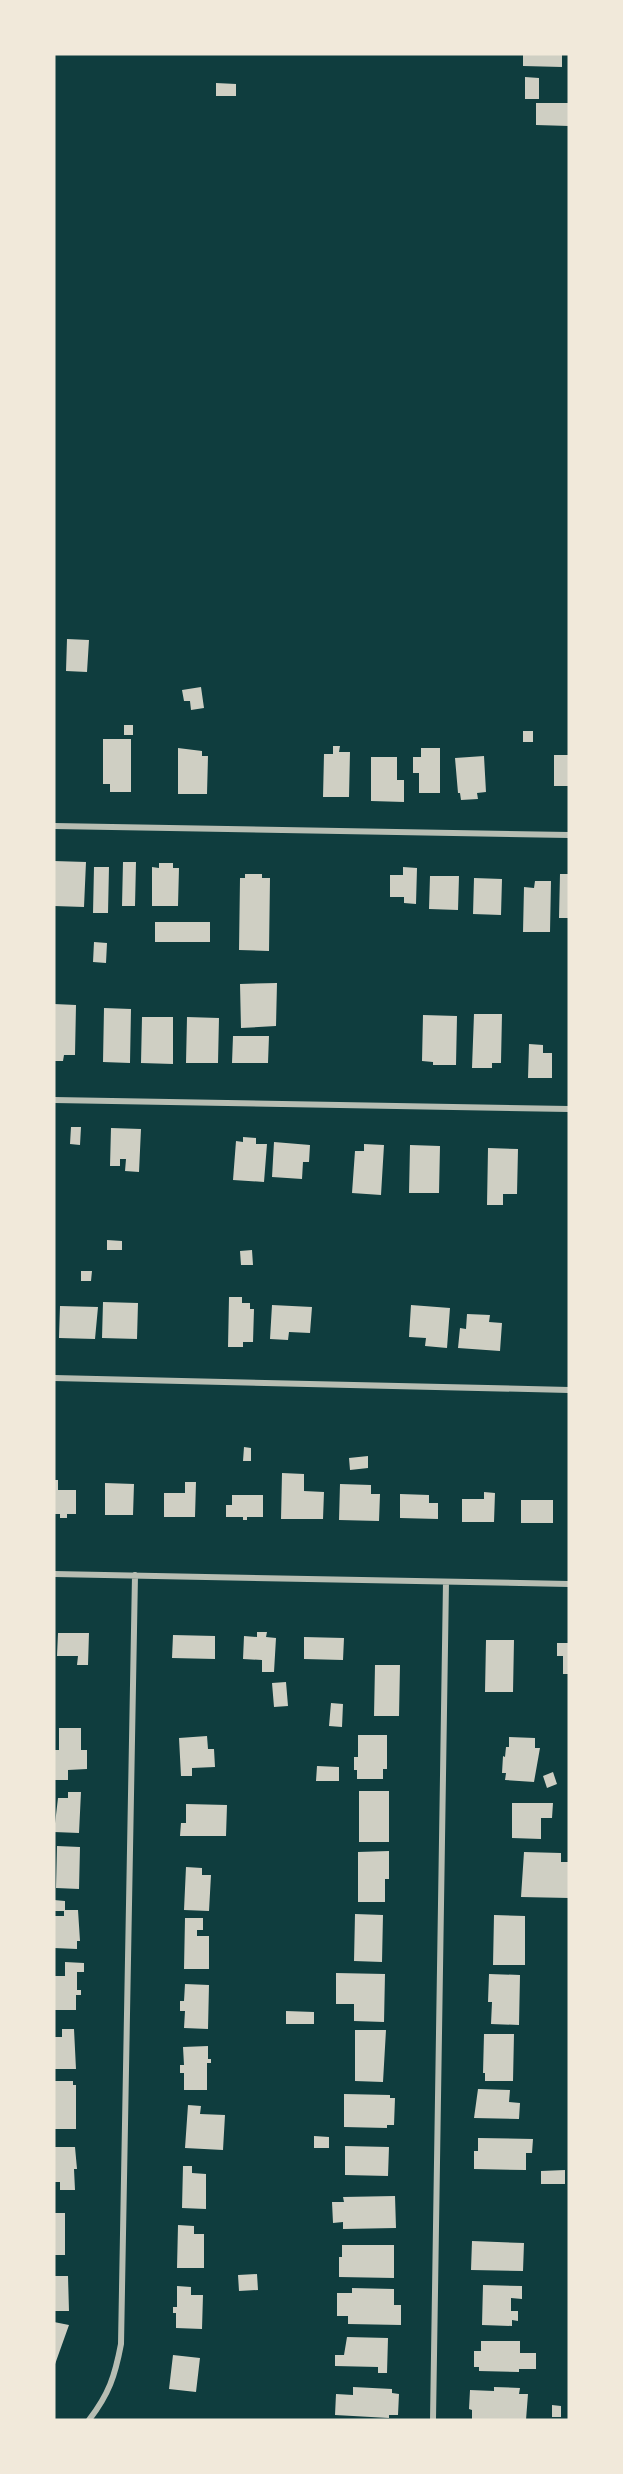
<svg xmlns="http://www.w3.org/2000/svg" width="623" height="2474" font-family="Overpass,sans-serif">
  <rect width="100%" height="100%" fill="#0f3d3e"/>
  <path fill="#cfcfc3" d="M523 54H562V67L523 66Z
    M525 77 539 78V99H525Z
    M216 83 236 84V96H216Z
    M536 103H569V126L536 125Z
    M67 639 89 640 87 672 66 671Z
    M201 687 204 708 191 710 190 701H184L182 690Z
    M124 725H133V735H124Z
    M523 731H533V742H523Z
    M103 739H131V792H110V784H103Z
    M333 746H340L339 752H350L349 797H323L324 754H333Z
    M178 748 202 751V756H208L207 794H178Z
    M421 748H440V793H419V773H413V757H421Z
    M554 755H569V786H554Z
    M484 756 486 792 477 793 478 799 461 800 460 793H458L455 758Z
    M371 757H397V780H404V802L371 801Z
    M54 861 86 862 84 907 54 906Z
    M123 862H136L135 906H122Z
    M159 863H173V868H179L178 906H152V867L159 868Z
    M94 867H109L108 913H93Z
    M403 867 417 868 416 904 404 903V897H390V875H403Z
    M245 874H262V878H270L269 951 239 950 240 878H245Z
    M560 874H569V918H559Z
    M430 876H459L458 910 429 909Z
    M474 878 502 879 501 915 473 914Z
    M535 881H551L550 932H523L524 887 534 888Z
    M155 922H210V942H155Z
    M94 942 107 943 106 963 93 962Z
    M277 983 276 1026 241 1028 240 984Z
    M54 1004 76 1005 75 1055H64L63 1061H54Z
    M104 1008 131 1009 130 1063 103 1062Z
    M474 1014H502L501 1063H492V1068H472Z
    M423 1015 457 1016 456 1065H433V1062L422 1061Z
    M142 1017H173V1064L141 1063Z
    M187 1017 219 1018 218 1063H186Z
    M233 1036H269L268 1063H232Z
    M529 1044 543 1045V1053H552V1078H528Z
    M71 1127H81L80 1145 70 1144Z
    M111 1128 141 1129 139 1172 125 1171 126 1159H120V1166H110Z
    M243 1137 256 1138V1144H267L264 1182 233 1180 236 1141 243 1142Z
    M274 1142 310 1145 309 1162H303L302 1179 272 1177Z
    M364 1144 384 1145 381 1195 352 1193 355 1151H364Z
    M410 1145 440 1146 439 1193H409Z
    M488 1148 518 1149 517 1194H503V1205H487Z
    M107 1240 122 1241V1250H107Z
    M252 1250 253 1265H241L240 1251Z
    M81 1271H92L91 1281H81Z
    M229 1297H242V1303H250V1309H254L253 1342H243V1347H228Z
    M103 1302 138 1303 137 1339 102 1338Z
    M272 1305 312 1307 310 1333 289 1332 288 1340 270 1339Z
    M411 1305 450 1308 447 1348 425 1346 426 1338 409 1337Z
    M60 1306 98 1307 95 1339 59 1338Z
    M467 1314 490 1315 489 1322 502 1323 500 1351 458 1348 460 1328 466 1329Z
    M244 1447 251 1448V1461H243Z
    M368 1456V1468L350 1470 349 1458Z
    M282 1473 304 1474V1491L324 1492 323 1519H281Z
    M54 1480H58V1490H76V1514H67V1518H60V1514H54Z
    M185 1482H196L195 1517H164V1493H185Z
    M105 1483 134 1484 133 1515H105Z
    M340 1484 371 1485V1494H380L379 1521 339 1520Z
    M484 1492 495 1493 494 1522H462V1499H484Z
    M400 1494 429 1495V1503H438V1519L400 1518Z
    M232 1495H263V1517H247V1520H243V1517H226V1505H232Z
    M521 1500H553V1523H521Z
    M257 1632H267L266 1637 276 1638 274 1672H262V1660L243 1659 244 1636 257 1637Z
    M58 1633H89L88 1665H77L78 1656H57Z
    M173 1635 215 1636V1659L172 1658Z
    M304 1637 344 1638 343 1660 304 1659Z
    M486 1640H514L513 1692H485Z
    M557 1643H569V1674H563V1656H557Z
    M375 1665H400L399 1716H374Z
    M286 1682 288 1706 274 1707 272 1683Z
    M331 1703 343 1704 342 1727 329 1726Z
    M59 1728H81V1750H87V1769L68 1770V1780H54V1750H59Z
    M358 1735H387V1769H383V1779H357V1770H354V1757H358Z
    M207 1736 208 1749H214L215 1767 192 1768V1776H181L179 1738Z
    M509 1737 535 1738V1748H540L534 1782 505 1780 506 1773H502L503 1756 505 1757 506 1747H509Z
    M317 1766 339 1767V1781H316Z
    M553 1772 557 1784 547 1788 543 1776Z
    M359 1791H389V1842H359Z
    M68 1792H81L79 1833 54 1832 58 1798H68Z
    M512 1803H553L552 1818H541V1839L512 1838Z
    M186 1804 227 1805 226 1836H180L181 1823H186Z
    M57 1846 80 1847 79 1889 56 1888Z
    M389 1851V1879H385V1902H358V1852Z
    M524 1852 561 1853V1862H569V1898L521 1897Z
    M186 1867 202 1868V1875H211L209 1911 184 1910Z
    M54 1900 65 1901V1910H78L80 1941H77V1949L54 1948V1916H64V1911H54Z
    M355 1914 383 1915 382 1962 354 1961Z
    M494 1915 525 1916V1965H493Z
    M185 1918H203V1930H197V1936H209V1969H184Z
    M65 1962 84 1963V1972H77V1990H81V1995H76V2010H54V1976H65Z
    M336 1973 385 1974 384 2022 354 2021V2004H336Z
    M489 1974 520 1975 519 2025 491 2024 492 2002H488Z
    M185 1984 209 1985 208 2029 184 2028 185 2011H180V2001H184Z
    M286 2011 314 2012V2024H286Z
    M62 2029H74L76 2069H54V2037H62Z
    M355 2030H386L383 2082 355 2081Z
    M484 2034H514L513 2081H485V2073H483Z
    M208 2046V2059H211V2063H207V2090H184V2073H180V2065H184L183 2047Z
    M54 2081H73V2085H76V2129H54Z
    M478 2089 510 2090 509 2102 520 2103 519 2119 474 2118Z
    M344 2094 390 2095V2098H395L394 2125H387V2128L344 2127Z
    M188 2105 201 2106 200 2114 225 2115 223 2150 185 2148Z
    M314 2136 329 2137V2148H314Z
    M478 2138 533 2139 532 2153H526V2170L474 2169V2151H478Z
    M345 2146 389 2147 388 2176 345 2175Z
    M54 2147H75L77 2169H74L75 2190H60V2182H54Z
    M183 2166H192V2173L206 2174V2209L182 2208Z
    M565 2170V2184H541V2171Z
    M395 2196 396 2228 343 2229V2222L333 2223 332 2202H344L343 2197Z
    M54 2213H65V2255H54Z
    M178 2225 194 2226V2234H204V2268H177Z
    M472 2241 524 2243 523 2271 471 2270Z
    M342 2245H394V2278L339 2277V2257H342Z
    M257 2274 258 2290 239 2291 238 2275Z
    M54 2276H68L69 2311H54Z
    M483 2285 522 2286V2299L511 2298V2311H518V2321L512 2320V2326L482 2325Z
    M177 2286 191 2287V2295H203L202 2329 176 2328V2313H173V2307H177Z
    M352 2288 394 2289V2305H401V2325L348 2324V2316H337V2293H352Z
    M54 2322 69 2325 54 2367Z
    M347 2337 388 2338 387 2373H378V2367L335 2366V2355H344Z
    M481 2341H520V2353H536V2369H519V2372L479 2371V2367H474V2351H481Z
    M173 2355 200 2358 196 2392 169 2389Z
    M353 2387 392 2389V2393L399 2394 398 2415H389V2418L335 2415 336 2394 353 2395Z
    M494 2387 520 2388 519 2394H528L526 2420H472V2410L469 2409 470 2390 494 2391Z
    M552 2405 561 2406V2417H552Z"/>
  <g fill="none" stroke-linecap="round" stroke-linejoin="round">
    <path stroke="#b8beb3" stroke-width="6" d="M54 826 569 835
      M54 1100 569 1109
      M54 1378 569 1390
      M54 1574 569 1584
      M89 2420C109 2394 115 2376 121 2344L135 1575
      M433 2420 446 1582"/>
  </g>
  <rect width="623" height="2474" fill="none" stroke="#f1e9da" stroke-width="111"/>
</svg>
